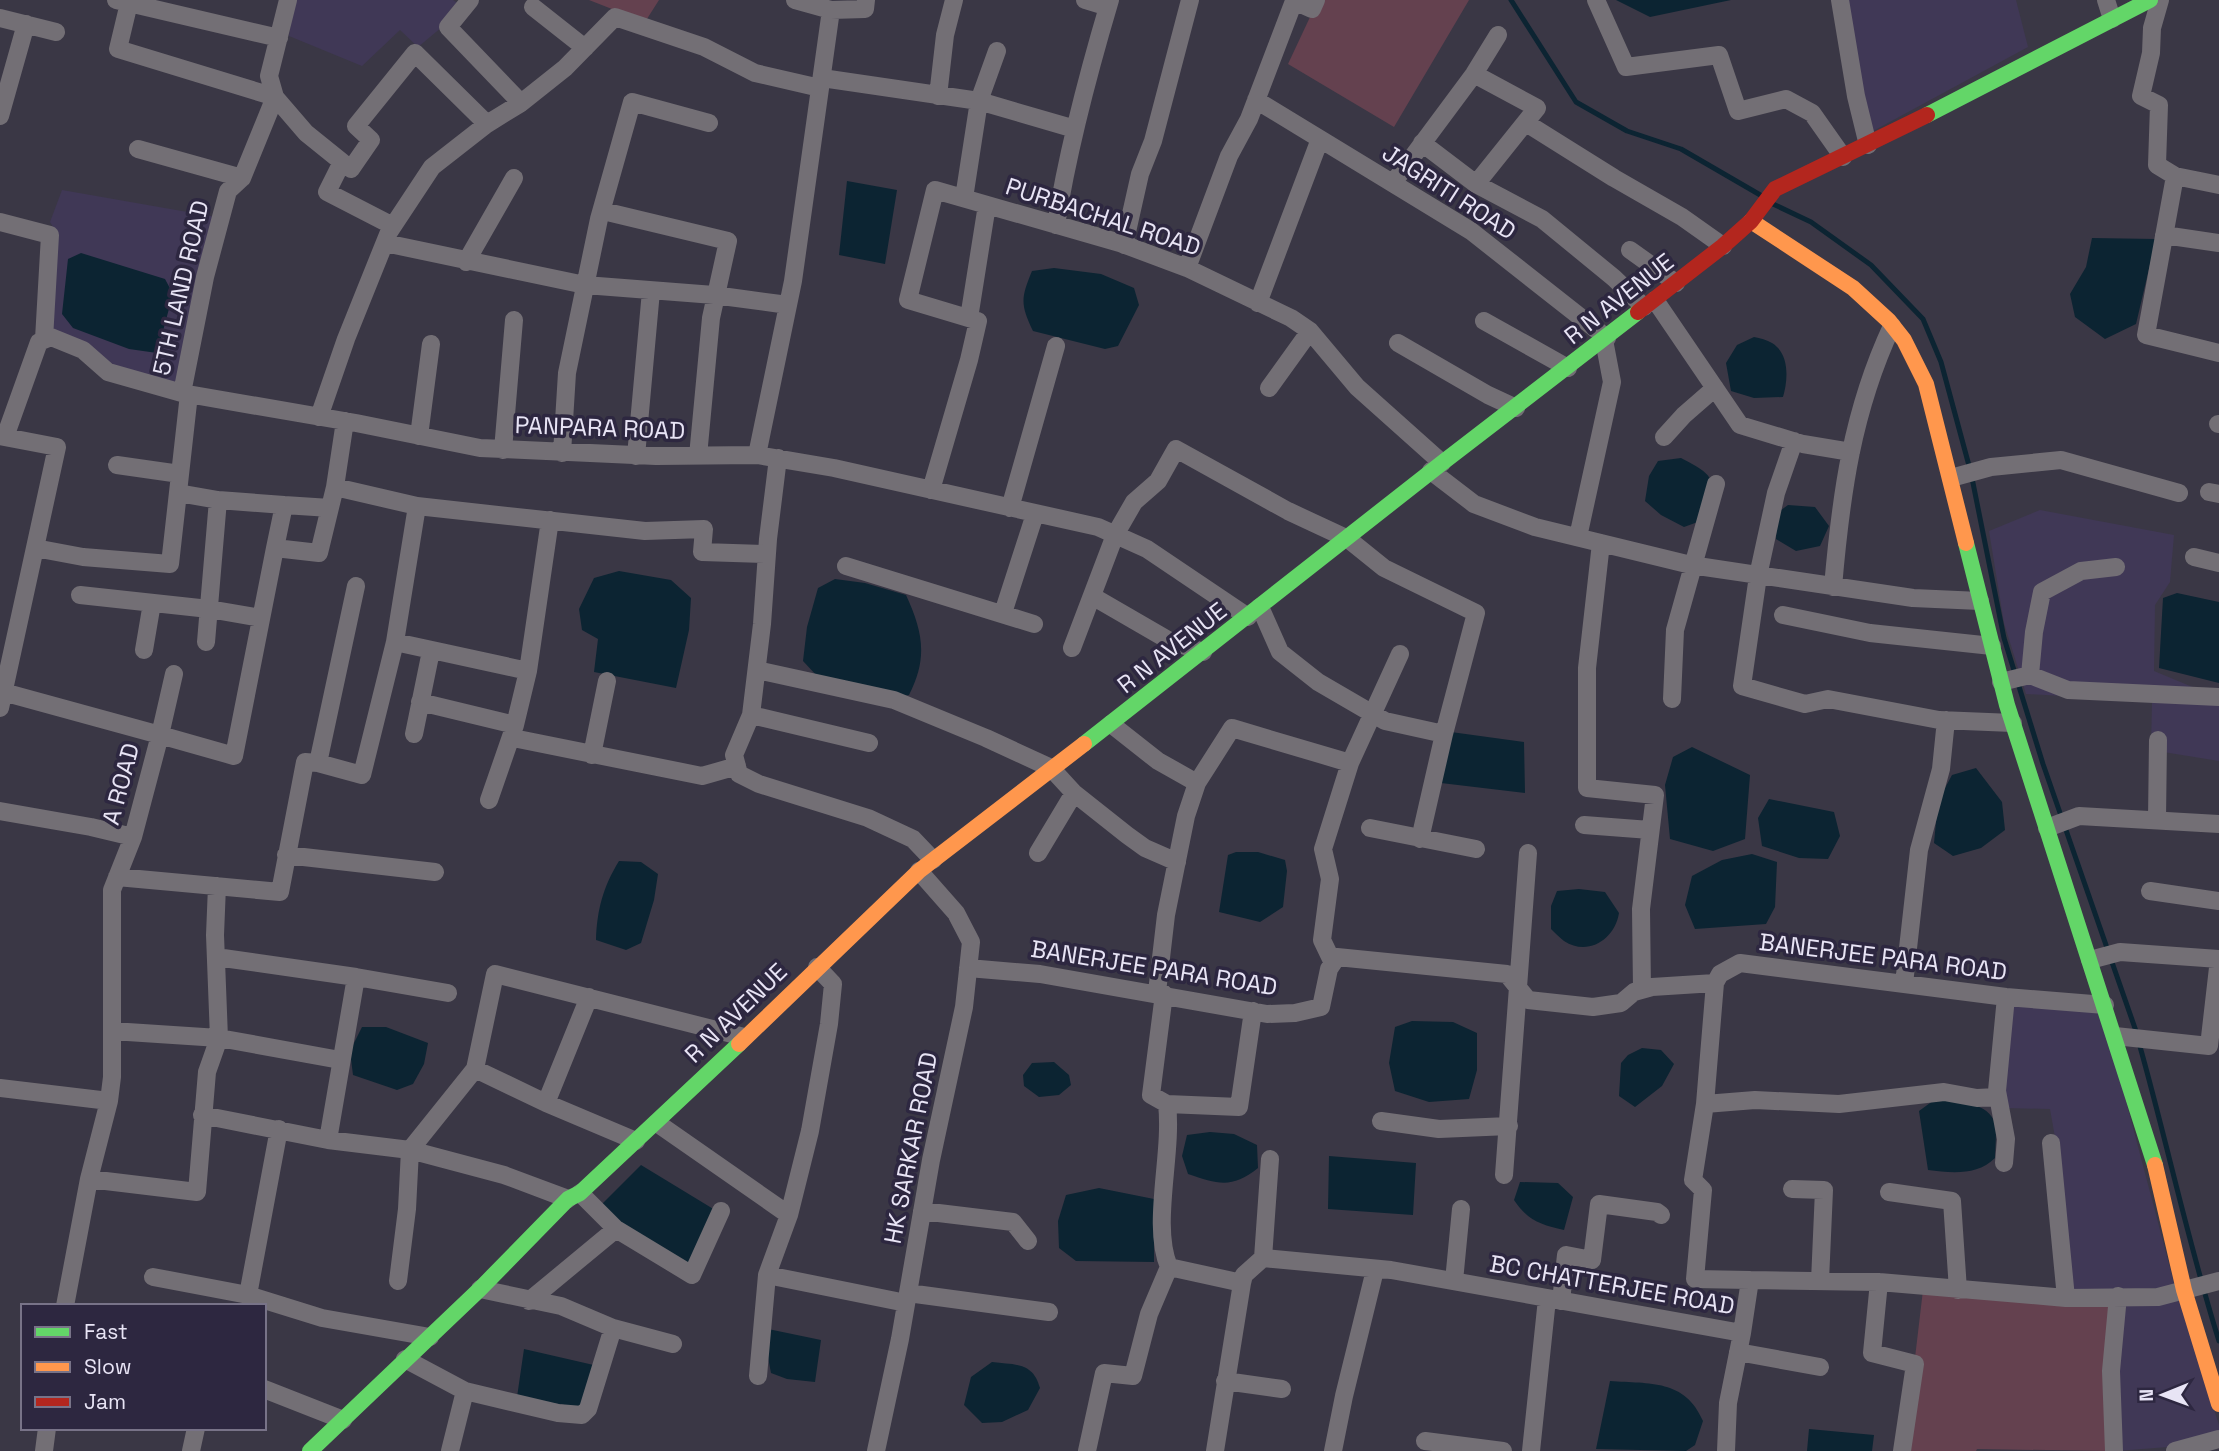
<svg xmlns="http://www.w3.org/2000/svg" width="2219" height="1451" font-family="'Space Grotesk',sans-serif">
  <rect width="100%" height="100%" fill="#3a3745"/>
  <path fill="#403856" d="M294 0H453L459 4 442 27 418 47 400 30 362 66 289 36Z
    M1846 0H2016L2028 47 1873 131 1855 65Z
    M62 190 216 217 178 384 111 367 51 331 58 235 50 222Z
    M2040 510 2174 535 2170 582 2155 605 2154 671 2219 698V761L2151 750 2152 701 2026 694 2004 623 1989 531Z
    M2012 1005 2102 1010 2175 1287 2122 1290 2071 1289 2056 1143 2050 1109 2006 1108 2003 1088Z
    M2179 1298 2219 1425V1433L2168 1447 2117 1451 2115 1373 2122 1303Z"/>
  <path fill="#64414f" d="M589 0H659L645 22Z
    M1318 0H1469L1394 127 1288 64Z
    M1923 1290 2113 1301 2106 1451 1977 1449 1976 1451H1904Z"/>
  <path fill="#0c2432" d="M1616 0H1731L1650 17Z
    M847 181 897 190 885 264 839 255Z
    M2092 238 2156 239 2136 324 2105 339 2075 317 2070 294 2086 267Z
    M81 253 165 279 173 294 157 353 129 349 73 328 62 314 68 259Z
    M1054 268 1101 274 1134 288 1139 305 1118 346 1105 349 1033 331C1020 304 1021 298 1032 271Z
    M1754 337C1760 338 1767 340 1772 343 1790 354 1788 380 1783 397L1754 398 1731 391 1726 363 1737 345Z
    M1681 458C1719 478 1714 478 1706 519L1684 527 1661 515 1645 501 1649 476 1658 461Z
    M1788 505 1815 507 1829 526 1820 546 1796 551 1776 539 1777 513Z
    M619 571 671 580 691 598 689 630 676 688 594 672 598 639 582 630 579 609 594 578Z
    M835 579 865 583 906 595C923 632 928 658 909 695L900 697 817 676 803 661 807 627 818 588Z
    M2177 593 2219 602V683L2159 668 2163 598Z
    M1451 732 1524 742 1525 793 1441 783Z
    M1692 747 1750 775 1745 839 1713 851 1670 839 1665 785 1673 757Z
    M1976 768 2002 802 2005 830 1981 848 1953 856 1934 843 1938 801 1952 775Z
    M1769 799 1834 812 1840 836 1828 859 1799 858 1762 846 1758 818Z
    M1236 852H1258L1285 860 1287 871 1283 907 1260 922 1219 912 1228 855Z
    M1752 854 1777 862 1775 907 1766 924 1695 929 1685 905 1692 876 1722 860Z
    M619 861 641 862 658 874 654 900 641 943 626 950 596 940C597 910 603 887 619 861Z
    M1579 889 1605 892 1619 913C1615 939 1588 957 1564 941 1559 937 1555 933 1551 929V906L1557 891Z
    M1412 1021 1453 1022 1477 1033V1070L1469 1099 1429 1102 1395 1091 1389 1063 1395 1027Z
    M362 1027H386L428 1043 424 1064 413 1084 397 1090 353 1075 350 1051Z
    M1642 1048 1661 1050 1674 1064 1662 1086 1635 1107 1619 1096 1621 1063 1628 1055Z
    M1054 1062 1069 1075 1071 1085 1059 1095 1039 1097 1024 1086 1023 1075 1032 1063Z
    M1937 1098C1955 1101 1990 1102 1995 1124 1997 1134 1995 1148 1995 1158 1977 1176 1951 1173 1928 1170L1919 1111Z
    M1210 1132 1234 1134 1257 1145 1258 1168C1232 1189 1218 1184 1188 1174L1182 1156 1187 1135Z
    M1329 1156 1416 1163 1413 1215 1328 1209Z
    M641 1165 715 1210 696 1269 595 1211Z
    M1520 1182 1558 1183 1573 1197 1564 1230C1541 1225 1528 1221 1514 1200Z
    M1099 1188 1154 1199V1262L1076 1261 1059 1248 1058 1221 1066 1195Z
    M768 1329 821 1340 815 1382 787 1379 771 1373 767 1352Z
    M524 1349 598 1366 588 1409 517 1397Z
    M992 1362C1016 1365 1033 1362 1040 1388L1028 1410 1002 1422 982 1423 964 1405 971 1377Z
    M1610 1381C1650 1384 1685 1379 1703 1421L1695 1445 1686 1451 1596 1449Z
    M1809 1429 1874 1435 1872 1451H1807Z"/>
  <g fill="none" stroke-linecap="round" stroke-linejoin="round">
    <path stroke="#0c2432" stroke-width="5" d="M1511 0 1576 102 1627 131 1681 149 1762 196
      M1773 204 1811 222 1871 265 1923 319 1941 362 1971 473 2004 638 2043 764 2137 1034
      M2139 1043C2167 1142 2188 1243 2219 1341"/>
    <path stroke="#736f75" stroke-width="18" d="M116 0 279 38
      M470 0 448 27 521 103
      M795 0 831 10
      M1085 0 1108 7
      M1596 0 1626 67 1719 55 1738 111 1786 99 1812 113 1843 157
      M1840 0 1856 96 1868 145
      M2106 0 2112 19
      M2160 0 2152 28 2151 53 2141 96 2159 105 2157 165 2175 176 2146 335 2219 353
      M129 3 118 49 275 97 306 133 342 162 327 192 393 226
      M533 7 585 48
      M0 18 56 32
      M1474 74 1537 108 1476 184
      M822 78 979 101 1075 129
      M938 96 945 35 954 0
      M1256 100 1471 231 1607 338
      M0 116 26 24
      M1526 123 1614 178 1682 217 1723 246
      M1422 143 1476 184 1542 219 1614 278 1644 307
      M138 149 242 178
      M342 162 351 169 371 140 356 126 415 53 487 124
      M2175 176 2219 185
      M1393 183 1474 74 1498 35
      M964 198 979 101 997 51
      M603 211 728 241 711 318 698 456
      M0 222 50 235 44 339
      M1056 225C1068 148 1088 74 1110 0
      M2164 235 2219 243
      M385 243 585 285 714 295 788 305
      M1124 245 1140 174 1153 141 1190 0
      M1630 250 1676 283
      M466 262 514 178
      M1187 268 1229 156 1249 119 1294 1 1312 9 1316 0
      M1655 300 1740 425 1803 444 1851 452
      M1258 303 1320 139
      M969 318 987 205
      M1484 321 1568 368
      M1398 343 1488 395 1516 408
      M1269 388 1310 331
      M182 393 205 277 228 191 242 178 275 97 269 76 288 0
      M319 417 346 339 389 232 432 167 487 124 521 103 565 68 615 17 704 47 755 73 820 88
      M2218 424H2219
      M0 436 57 447 0 708
      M419 436 431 344
      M5 437 39 342 51 337 83 350 108 372 182 393 356 423 480 448 656 456 757 455 834 468 1098 527 1147 549 1248 617
      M1664 437 1684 415 1715 388
      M1794 441 1776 493 1758 576 1742 686 1805 704 1828 699 1939 720 2013 723
      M503 450 514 320
      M562 453 567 373 599 219 632 102 709 123
      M757 455 793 281 831 10 865 9 866 0
      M636 456 651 291
      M778 458 768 539 762 624 751 715 734 755 739 774 759 784 868 818 913 839 933 860
      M117 465 180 474
      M1431 471 1474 504 1535 527 1691 565 1913 598 1980 601
      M1951 478 1991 467 2061 460 2179 493
      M931 490 969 360 978 321 908 300 935 190 1120 243 1187 268 1291 318 1310 331 1357 387 1442 463
      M2209 492 2219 494
      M178 493 218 500 284 505
      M417 506 645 531 704 529 702 552 767 554
      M1010 508 1056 346
      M1578 537 1612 382 1604 340
      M1601 543 1587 668V788L1655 795 1641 909 1642 990
      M35 548 83 557 170 564 189 394
      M275 548 284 505 330 508
      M2194 557 2219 563
      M846 566 1034 624
      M1833 587C1841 494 1852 412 1892 326
      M80 595 209 609 261 618
      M1092 596 1168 640 1203 652
      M1260 607 1280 652 1318 682 1385 721 1444 734
      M1003 613 1035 514
      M1783 615 1870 633 1992 646
      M206 642 218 500
      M395 642 528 671
      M1072 648 1115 535 1134 502 1158 481 1176 449 1288 511 1348 539 1384 568 1476 613 1444 734 1420 839
      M144 650 152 603
      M757 670 894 700 986 738 1051 768 1074 793 1127 835 1145 848 1177 862
      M2030 675 2034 632 2042 592 2081 571 2116 567
      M2001 682 2030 675 2068 690 2219 697
      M3 692 160 735 174 674
      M1672 699 1675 630 1716 484
      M420 702 515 725
      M751 715 869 743
      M1111 724 1158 761 1197 783
      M414 734 431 651
      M513 738 702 776 737 766
      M592 755 607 681
      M318 763 356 586
      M489 800 515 725 528 671 550 520
      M0 811 91 827 133 837
      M2157 820 2158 740
      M1584 825 1650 830
      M1370 828 1476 849
      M2047 828 2079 816 2219 824
      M1038 853 1074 793
      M286 855 435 872
      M117 877 280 892 305 762 318 763 362 775 395 642 417 506 335 487
      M2150 891 2219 901
      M216 957 356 977
      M2090 960 2120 952 2219 959 2209 1046 2115 1036
      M1333 963 1322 940 1330 879 1323 849 1350 763 1400 654
      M968 968 1040 974 1267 1014 1295 1013 1321 1007 1329 969 1337 957 1507 974 1528 1000 1593 1007 1621 1003 1634 992 1652 987 1715 983 1720 974 1740 963 2006 997 2105 1005
      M1715 983 1705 1104 1693 1180 1703 1190 1695 1279 1750 1280
      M1904 984 1919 850 1941 769 1946 720
      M1157 992 1166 915 1186 816 1197 783 1232 728 1350 763
      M112 1031 219 1038 340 1060
      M475 1069 546 1103 636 1141
      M0 1088 109 1101
      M546 1103 589 997
      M1167 1104 1239 1107 1253 1011
      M1705 1104 1755 1100 1839 1104 1944 1092 1977 1098 1997 1097
      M202 1115 328 1140 410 1150 504 1175 568 1199
      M1381 1121 1439 1129 1509 1126
      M657 1123 789 1215
      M328 1140 356 977 448 993
      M2051 1143 2066 1298
      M2004 1163 2006 1139 1997 1091 2006 997
      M1504 1175 1528 853
      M89 1179 197 1192 207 1072 219 1038 215 935 217 886
      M1792 1189 1824 1190 1820 1281
      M1889 1192 1952 1201 1958 1290
      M580 1193 616 1229 692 1275 721 1211
      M922 1211 1013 1222 1028 1241
      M1263 1258 1270 1159
      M1169 1267 1242 1283 1244 1275 1263 1258 1391 1270 1742 1333 1750 1280 1879 1282 2066 1298 2158 1297 2219 1281
      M767 1275 906 1303
      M153 1277 248 1295 322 1318 430 1337
      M398 1281 407 1209 410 1150 475 1069 495 974 744 1037
      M1454 1281 1461 1209
      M1879 1282 1872 1353 1915 1364 1902 1451
      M480 1289 561 1306 613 1328 673 1344
      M908 1293 1049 1312
      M248 1295 279 1129
      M529 1301 616 1229
      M1561 1301 1566 1255 1592 1260 1599 1204 1657 1212 1661 1215
      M65 1306 89 1179 109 1101 112 1077V890L133 837 160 735 234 756 275 548 319 553 335 487 345 421
      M1738 1352 1820 1367
      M405 1359 465 1391 558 1413 582 1415 588 1409 613 1328
      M758 1376 767 1275 789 1215 810 1131 829 1024 833 984 817 967
      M1225 1381 1282 1389
      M264 1389 343 1420
      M1425 1441 1503 1451
      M44 1451 47 1428
      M191 1451 196 1428
      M450 1451 465 1391
      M876 1451 900 1339 931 1160 964 1007 971 942 956 913 919 871
      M1087 1451 1104 1373 1133 1376 1149 1314 1169 1267C1151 1225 1173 1154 1167 1104L1151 1095 1164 994
      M1215 1451 1242 1283
      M1333 1451 1344 1396 1375 1270
      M1531 1451 1547 1299
      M1726 1451 1728 1403 1742 1333
      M2114 1451 2111 1371 2118 1296
      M2175 1451 2219 1439"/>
    <path stroke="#63d668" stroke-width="16" d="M1927 115 2150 0
      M1966 543 2007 705 2155 1165
      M1084 744 1442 463 1638 312
      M310 1451 480 1289 568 1199 580 1193 739 1044"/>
    <path stroke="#ff974d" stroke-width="16" d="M1751 221 1853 288 1889 321 1904 340 1926 384 1966 543
      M739 1044 919 871 1084 744
      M2155 1165 2184 1290 2219 1404"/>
    <path stroke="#b3261e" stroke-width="16" d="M1638 312 1723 246 1751 221 1775 189 1927 115"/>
  </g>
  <g text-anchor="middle" stroke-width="7" stroke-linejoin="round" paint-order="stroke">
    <g font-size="24" fill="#e8e4f5" stroke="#2d2740">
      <text transform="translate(1449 192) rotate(33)" y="8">JAGRITI ROAD</text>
      <text transform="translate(1103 217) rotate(18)" y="8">PURBACHAL ROAD</text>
      <text transform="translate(181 288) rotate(-77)" y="8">5TH LAND ROAD</text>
      <text transform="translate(1619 299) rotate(-38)" y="8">R N AVENUE</text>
      <text transform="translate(600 428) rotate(2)" y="8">PANPARA ROAD</text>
      <text transform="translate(1172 648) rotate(-38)" y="8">R N AVENUE</text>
      <text transform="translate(121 784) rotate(-75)" y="8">A ROAD</text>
      <text transform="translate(1883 957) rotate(7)" y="8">BANERJEE PARA ROAD</text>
      <text transform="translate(1154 968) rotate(9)" y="8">BANERJEE PARA ROAD</text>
      <text transform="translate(736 1013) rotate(-44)" y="8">R N AVENUE</text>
      <text transform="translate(911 1148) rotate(-79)" y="8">HK SARKAR ROAD</text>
      <text transform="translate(1612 1285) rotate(10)" y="8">BC CHATTERJEE ROAD</text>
    </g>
  </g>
  <rect x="21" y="1304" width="245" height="126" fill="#2d2740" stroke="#787388" stroke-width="2"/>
  <rect x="35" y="1327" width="35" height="10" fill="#63d668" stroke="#787388" stroke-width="2"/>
  <text x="84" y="1339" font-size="21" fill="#e8e4f5">Fast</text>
  <rect x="35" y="1362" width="35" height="10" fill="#ff974d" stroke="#787388" stroke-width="2"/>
  <text x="84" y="1374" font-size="21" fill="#e8e4f5">Slow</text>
  <rect x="35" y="1397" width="35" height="10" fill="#b3261e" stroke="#787388" stroke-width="2"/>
  <text x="84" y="1409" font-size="21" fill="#e8e4f5">Jam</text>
  <g transform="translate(2163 1395) rotate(269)" stroke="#2d2740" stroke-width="5" paint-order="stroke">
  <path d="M0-5L12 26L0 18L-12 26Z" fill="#e8e4f5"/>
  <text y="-10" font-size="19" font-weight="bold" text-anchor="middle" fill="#e8e4f5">N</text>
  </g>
</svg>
